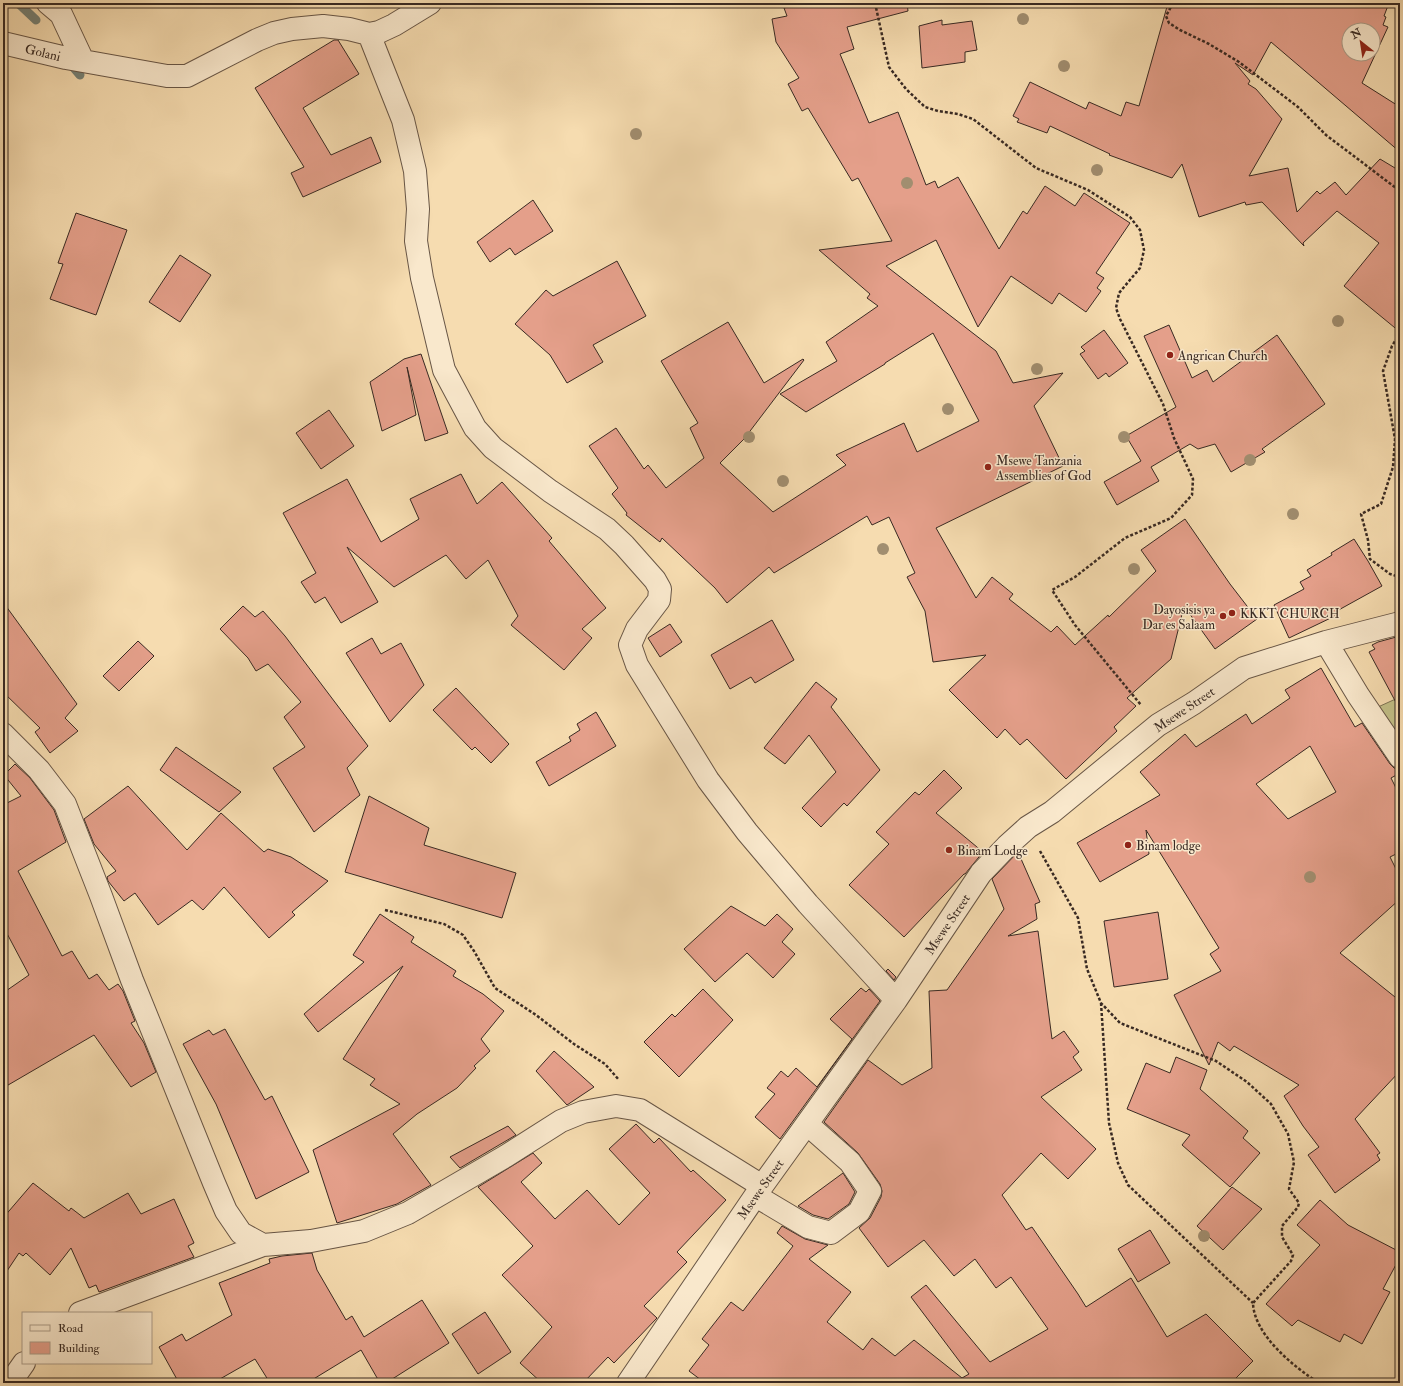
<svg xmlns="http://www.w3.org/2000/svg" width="1403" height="1386" font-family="'IM FELL Double Pica',serif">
  <rect width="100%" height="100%" fill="#f6dcb0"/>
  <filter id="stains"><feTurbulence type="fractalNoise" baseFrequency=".005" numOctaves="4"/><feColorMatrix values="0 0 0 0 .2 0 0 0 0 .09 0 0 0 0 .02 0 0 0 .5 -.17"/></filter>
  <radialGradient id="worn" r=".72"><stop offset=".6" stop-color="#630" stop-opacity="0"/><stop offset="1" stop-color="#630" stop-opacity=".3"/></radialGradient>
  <path fill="#c2bf87" stroke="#7e7455" d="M1400 697V740L1378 707Z"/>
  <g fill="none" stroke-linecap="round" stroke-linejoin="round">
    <path stroke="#758176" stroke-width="9" d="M18 3 36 20
      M69 62 80 75"/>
  </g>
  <path fill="#e49f8a" stroke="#392a23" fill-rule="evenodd" d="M805 3H907L908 11 847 27 854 49 840 54 869 123 898 112 926 185 935 181 938 188 958 177 999 249 1023 211 1027 214 1045 186 1075 206 1084 193 1130 223 1096 273 1104 278 1097 288 1101 291 1086 312 1059 293 1052 304 1011 276 978 327 936 240 886 266 996 351 1013 383 1063 373 1034 406 1063 466 936 528 976 598 992 577 1013 594 1009 599 1051 632 1057 626 1075 645 1108 615 1109 617 1156 571 1141 550 1185 519 1230 584 1257 619 1215 649 1184 606 1171 659 1127 698 1136 706 1114 727 1117 731 1066 779 1027 739 1020 745 1005 729 997 738 949 690 986 655 933 662 925 611 907 577 915 573 889 517 872 525 867 516 774 573 769 567 727 603 715 588 662 538 660 542 626 515 627 513 612 494 618 488 589 446 616 428 644 469 648 465 666 488 704 458 690 428 698 423 661 361 728 322 764 383 803 359 804 360 744 439 720 463 773 512 846 465 836 455 904 423 917 452 979 421 933 333 885 363V364L806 412 780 394 837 361 826 342 878 306 867 298 870 294 819 250 892 241 858 178 852 181 808 108 802 111 788 84 799 78 776 42 772 19 787 16 784 8Z
    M1168 3H1389L1384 16 1386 17 1383 25 1388 27 1362 83 1400 107V152L1271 42 1253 75 1235 63 1250 81 1248 84 1256 89 1282 119 1249 176 1288 168 1297 212 1317 191 1320 194 1335 182 1346 195 1380 159 1400 171V332L1344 286 1379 243 1337 211 1303 243 1304 246 1262 202 1246 205 1245 202 1199 217 1182 164 1172 178 1109 155 1110 154 1050 126 1047 133 1017 122 1019 119 1013 116 1030 82 1086 109 1089 102 1121 116 1126 102 1139 106ZM1349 30H1373V54H1349Z
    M942 20V25L972 21 977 50 965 52V62L922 68 919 26Z
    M334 40H338L359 74 303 108 331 155 371 137 381 162 303 197 291 173 304 167 255 88Z
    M533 200 553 231 515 255 510 248 490 262 477 242Z
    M76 213 127 230 96 315 50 299 63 264 58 263Z
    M180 255 211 275 180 322 149 302Z
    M617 261 646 316 593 345 603 362 567 383 550 355 515 324 546 290 553 296Z
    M1169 325 1192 378 1207 370 1213 382 1277 335 1325 404 1262 449 1265 452 1231 472 1215 444 1198 449 1190 444 1151 467 1159 481 1117 505 1104 482 1141 461 1126 436 1176 407 1144 336Z
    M1104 330 1128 363 1109 377 1106 373 1098 379 1080 354 1085 351 1081 347Z
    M421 354 448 433 425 441 407 367 416 415 382 431 370 382 404 359Z
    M329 410 354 446 321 469 296 433Z
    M461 474 477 504 502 482 552 538 549 541 606 608 582 629 592 638 564 670 511 625 518 616 488 560 466 579 446 555 394 587 347 547 378 602 341 623 325 597 315 603 301 582 316 573 283 513 347 479 381 542 419 519 410 499Z
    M1354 539 1368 561 1382 586 1335 612 1337 615 1289 638 1274 605 1304 589 1300 582 1311 576 1307 570 1332 555 1331 553Z
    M3 602 77 704 65 718 78 731 50 753 35 732 40 728 3 692Z
    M243 606 255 617 263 611 285 636 368 746 347 768 360 795 314 832 273 768 305 747 284 717 301 702 268 664 256 671 248 658 220 629Z
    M772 620 794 660 755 683 751 677 730 689 711 655Z
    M670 624 682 642 660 657 648 638Z
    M1400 636V710L1369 652 1375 649 1372 645 1378 642Z
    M372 638 381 654 401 643 424 685 390 722 346 653Z
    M138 641 154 656 119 691 103 676Z
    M1321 668 1355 727 1362 723 1390 764 1394 768 1399 769 1400 771V773L1391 778 1400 796V852L1390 857 1400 877V899L1340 953 1400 1001V1071L1355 1119 1380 1153 1377 1155 1380 1160 1335 1193 1308 1155 1319 1147 1303 1126 1284 1096 1299 1085 1234 1046 1230 1051 1218 1042 1209 1065 1174 995 1221 971 1210 954 1219 948 1146 830 1149 854 1100 882 1077 843 1160 795 1140 772 1185 734 1196 747 1246 714 1252 724 1290 698 1285 690ZM1310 746 1336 792 1288 819 1256 784Z
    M816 682 837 699 831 707 880 770 847 806 844 803 821 827 802 808 836 772 809 735 785 764 764 748Z
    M456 688 509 744 491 763 475 747 472 750 433 710Z
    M596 712 616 746 549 786 536 762 571 741 569 737 580 730 577 724Z
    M176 747 241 792 219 812 160 770Z
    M15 764 30 778 54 810 66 842 18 871 62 956 72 951 89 979 97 974 109 990 118 984 123 991 135 1021 131 1023 144 1043 156 1072 131 1087 94 1035 3 1088V993L29 975 3 926V805L21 796 4 775Z
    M944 770 962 788 936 813 983 852 965 874H964L904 937 849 885 889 844 876 832 915 792 919 795Z
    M128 786 187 850 221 813 264 852 268 849 291 857 328 881 292 912 295 915 269 938 224 887 203 910 192 900 158 925 135 893 124 901 108 881 107 877 116 871 94 844 84 819Z
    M369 796 429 828 424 845 516 873 502 918 345 872Z
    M1018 852 1040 902 1035 904 1037 919 1008 936 1038 931 1052 1039 1064 1031 1079 1052 1073 1057 1082 1070 1041 1097 1096 1149 1068 1179 1041 1153 1002 1195 1026 1230 1032 1227 1078 1294 1086 1307 1131 1278 1167 1337 1206 1314 1253 1361 1231 1383H705L689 1371 709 1345 702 1339 731 1302 743 1311 793 1246 777 1233 782 1226 805 1239 828 1245 809 1259 851 1292 827 1322 863 1350 872 1338 895 1356 914 1340 962 1378 969 1374 911 1297 926 1285 990 1362 1048 1329 1011 1277 996 1288 975 1259 954 1276 924 1240 888 1267 859 1228 870 1218 881 1197 882 1191 880 1184 858 1153 824 1122 868 1060 902 1085 932 1068 929 991 947 990 1004 909 992 879Z
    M731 906 765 926 777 914 793 929 782 942 795 954 773 978 747 953 715 982 684 949Z
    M1158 912 1168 979 1114 987 1104 921Z
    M380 914 414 937 411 942 456 971 453 976 483 994 504 1011 481 1039 490 1051 474 1066 476 1068 457 1088 417 1114 393 1134 431 1185 397 1204 337 1223 313 1150 400 1104 370 1085 375 1079 343 1059 403 966 318 1032 304 1014 364 962 353 955Z
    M888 969 896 977 894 980 886 971Z
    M861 988 866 992 869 989 880 1001 780 1139 755 1117 775 1094 767 1088 781 1071 788 1077 796 1068 817 1087 852 1039 830 1019Z
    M703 989 733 1020 679 1077 644 1042 672 1014 675 1017Z
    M225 1029 265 1100 272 1096 309 1172 256 1199 216 1104 183 1044 209 1030 213 1035Z
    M554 1051 594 1087 567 1105 536 1071Z
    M1176 1057 1207 1070 1200 1089 1248 1131 1243 1138 1260 1153 1230 1187 1182 1145 1190 1135 1127 1109 1146 1063 1170 1073Z
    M636 1124 654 1143 659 1138 691 1172 693 1170 726 1200 677 1252 687 1262 644 1306 657 1318 614 1363 608 1357 583 1383H542L520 1363 552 1327 502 1275 533 1246 478 1187 533 1153 542 1163 521 1182 555 1219 587 1190 619 1225 650 1193 609 1149Z
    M508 1126 516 1135 460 1168 450 1157Z
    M843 1173 855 1192 849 1204 828 1219 813 1215 798 1206Z
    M33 1183 69 1211 71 1208 84 1218 128 1193 141 1214 174 1199 194 1243 188 1246 194 1257 99 1292 96 1285 89 1288 71 1248 50 1275 26 1253 23 1256 19 1253 3 1277V1218Z
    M1232 1187 1262 1209 1223 1250 1197 1226Z
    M1320 1200 1348 1225 1400 1252V1257L1383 1289 1390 1292 1362 1344 1344 1334 1340 1342 1298 1320 1292 1326 1266 1304 1320 1245 1297 1225Z
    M1150 1230 1170 1263 1138 1282 1118 1249Z
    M312 1253 317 1270 346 1320 352 1316 364 1337 422 1300 449 1343 386 1383H380L361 1350 307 1383H270L255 1359 213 1383H179L159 1347 182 1334 186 1341 232 1315 219 1283 270 1263 269 1259 282 1256Z
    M485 1312 511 1352 478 1374 452 1334Z"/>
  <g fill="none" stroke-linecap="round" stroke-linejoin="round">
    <g stroke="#685646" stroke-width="24">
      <path id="minor" d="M48 3 61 14 83 61
        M369 34 403 120 415 171 418 209 416 241 422 278 444 370 475 428 493 448 550 491 607 529 624 545 655 580 660 589 659 600 637 629 630 645 637 665 708 780 747 832 808 904 896 1000
        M3 43 66 58 167 76H187L257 40 274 33 292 29 323 26 349 29 369 34 379 32 394 25 430 3
        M1326 642 1358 695 1400 757
        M3 734 39 770 65 804 101 896 132 980 214 1183 226 1211 241 1233 263 1245 311 1241 364 1231 408 1213 506 1156 561 1121 583 1112 616 1106 640 1110 762 1186
        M756 1196 808 1227 831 1233 859 1212 870 1191 850 1162 807 1124
        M80 1313 263 1245
        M10 1383 24 1363
        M628 1383 762 1186 896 1000 981 873 1007 846 1028 827 1052 812 1158 725 1194 703 1244 668 1326 642 1400 623"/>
    </g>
    <path stroke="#392a23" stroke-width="2.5" stroke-dasharray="3 2" stroke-linecap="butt" d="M875 3 889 67 906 89 925 107 938 111 958 114 973 119 1036 168 1088 190 1130 217 1140 230 1144 250 1140 268 1119 293 1116 308 1120 319 1163 404 1174 438 1193 479 1192 495 1171 518 1125 538 1075 577 1052 590 1075 625 1141 705
      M1173 3 1166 16 1169 23 1180 30 1209 44 1239 62 1298 107 1326 135 1400 191
      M1400 333 1392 346 1383 371 1395 439 1393 467 1381 504 1361 514 1368 540 1370 559 1390 574 1400 577
      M1040 851 1078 918 1087 969 1101 1003 1120 1023 1216 1061 1247 1082 1271 1104 1288 1134 1294 1162 1289 1189 1299 1203 1298 1207 1282 1226V1237L1293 1255 1291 1261 1253 1303C1254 1335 1294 1367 1319 1383
      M385 910 444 924 463 935 474 951 495 988 536 1015 574 1044 605 1064 619 1080
      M1101 1003 1109 1123 1118 1163 1128 1185 1253 1303"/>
    <use href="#minor" stroke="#f9e8cc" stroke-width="22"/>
  </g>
  <g fill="#a18e70">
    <circle cx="1023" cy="19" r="6"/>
    <circle cx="1064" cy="66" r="6"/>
    <circle cx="636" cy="134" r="6"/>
    <circle cx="1097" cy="170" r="6"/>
    <circle cx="907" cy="183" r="6"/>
    <circle cx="1338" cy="321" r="6"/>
    <circle cx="1037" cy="369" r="6"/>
    <circle cx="948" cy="409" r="6"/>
    <circle cx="749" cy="437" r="6"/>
    <circle cx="1124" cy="437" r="6"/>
    <circle cx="1250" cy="460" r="6"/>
    <circle cx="783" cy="481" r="6"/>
    <circle cx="1293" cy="514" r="6"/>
    <circle cx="883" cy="549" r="6"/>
    <circle cx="1134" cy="569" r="6"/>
    <circle cx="1310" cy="877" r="6"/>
    <circle cx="1204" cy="1236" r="6"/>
  </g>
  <g fill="#8f2418" stroke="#f9e8cc" stroke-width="1.5">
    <circle cx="1170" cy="355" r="4"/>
    <circle cx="988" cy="467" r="4"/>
    <circle cx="1232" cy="613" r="4"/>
    <circle cx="1223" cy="616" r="4"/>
    <circle cx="1128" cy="845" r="4"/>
    <circle cx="949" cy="850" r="4"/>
  </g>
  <g text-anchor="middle" stroke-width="3" stroke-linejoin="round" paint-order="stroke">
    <g font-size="13" fill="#392a23" stroke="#f9e8cc">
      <text transform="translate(43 52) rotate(13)" y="5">Golani</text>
      <text transform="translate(1184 709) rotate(-34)" y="5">Msewe Street</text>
      <text transform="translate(947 924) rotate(-56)" y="5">Msewe Street</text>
      <text transform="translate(760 1189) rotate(-55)" y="5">Msewe Street</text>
    </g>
    <g font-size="13" fill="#392a23" stroke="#f9e8cc" text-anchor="start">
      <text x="1178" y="360">Angrican Church</text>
      <text x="996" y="465">Msewe Tanzania<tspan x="996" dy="15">Assemblies of God</tspan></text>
      <text x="1215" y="614" text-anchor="end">Dayosisis ya<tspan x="1215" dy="15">Dar es Salaam</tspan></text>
      <text x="1240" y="618">KKKT CHURCH</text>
      <text x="1136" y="850">Binam lodge</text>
      <text x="957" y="855">Binam Lodge</text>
    </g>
  </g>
  <rect width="1403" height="1386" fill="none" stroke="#f6dcb0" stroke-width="16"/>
  <rect x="4" y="4" width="1395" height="1378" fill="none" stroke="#392a23" stroke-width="2"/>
  <rect x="8" y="8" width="1387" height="1370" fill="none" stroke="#392a23"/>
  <rect x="22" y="1312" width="130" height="52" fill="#f9e8cc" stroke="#ac9c88"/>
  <rect x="30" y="1325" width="20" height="6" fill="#f9e8cc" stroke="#ac9c88"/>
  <text x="58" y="1332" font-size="12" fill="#392a23">Road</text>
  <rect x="30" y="1342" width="20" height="12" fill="#e49f8a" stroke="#ac9c88"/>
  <text x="58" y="1352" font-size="12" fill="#392a23">Building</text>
  <g transform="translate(1361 42) rotate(330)"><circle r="19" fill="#f9e8cc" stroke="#ac9c88"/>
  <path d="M0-3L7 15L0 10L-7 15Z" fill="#8f2418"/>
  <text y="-6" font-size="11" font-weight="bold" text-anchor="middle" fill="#392a23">N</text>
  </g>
  <rect width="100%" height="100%" filter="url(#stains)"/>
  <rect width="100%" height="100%" fill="url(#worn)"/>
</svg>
